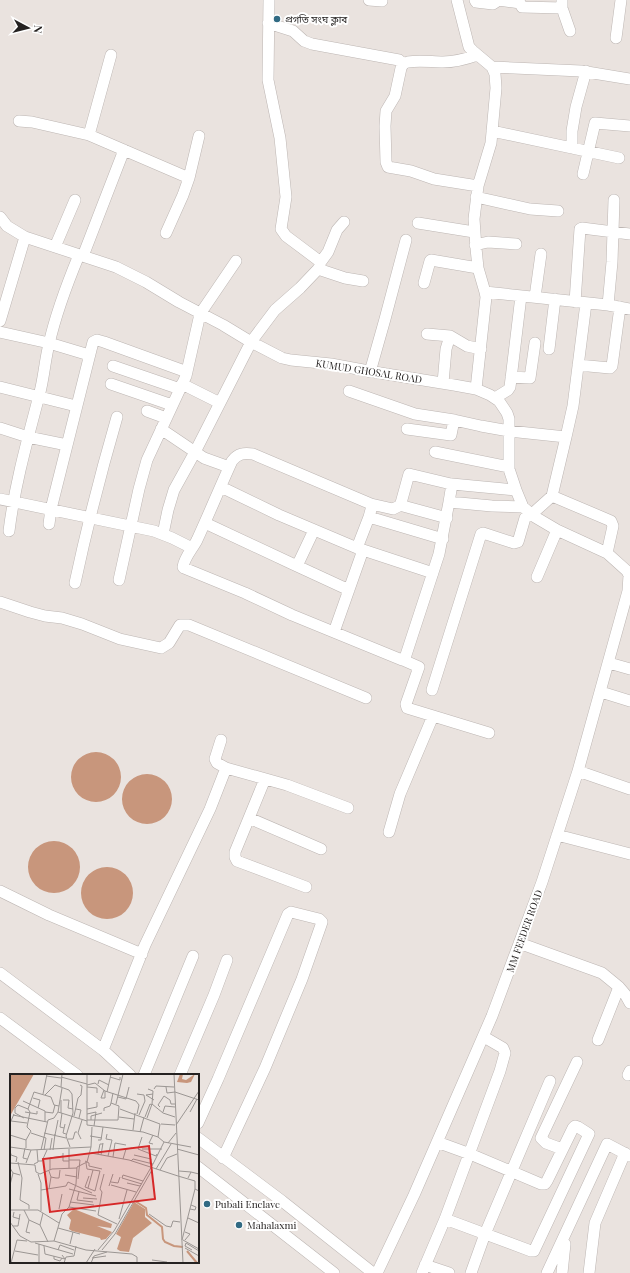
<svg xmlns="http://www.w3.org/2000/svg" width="630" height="1273" font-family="'Playfair Display','Noto Sans Bengali',serif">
  <rect width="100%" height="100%" fill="#eae3df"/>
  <path fill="#c8967c" d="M71 777a25 25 0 1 1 50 0a25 25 0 1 1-50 0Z
    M122 799a25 25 0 1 1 50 0a25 25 0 1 1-50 0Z
    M28 867a26 26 0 1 1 52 0a26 26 0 1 1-52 0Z
    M81 893a26 26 0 1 1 52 0a26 26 0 1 1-52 0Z"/>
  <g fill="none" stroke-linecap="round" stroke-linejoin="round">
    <g stroke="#bdb6b3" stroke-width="12">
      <path id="minor" d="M369 0 382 1
        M457 0 469 47 473 51 492 67 495 74 496 88 491 143 478 186 474 219 476 248 478 268 485 292 486 297 476 389
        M475 0 476 2 493 4 499 0 520 3 522 7 562 8
        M562 0V8L570 31
        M268 23 293 31 304 41 312 44 399 60 403 64
        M616 38 621 0
        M477 55C466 59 455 62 443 62 432 62 419 60 408 62 404 63 403 64 401 68L395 96 386 111 385 126 386 162 388 167 411 171 434 179 478 186
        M492 67 581 71 630 79
        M19 121 32 122 89 135 189 178
        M492 131 619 158
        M89 135 111 55
        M572 148V131L576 107 586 71
        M583 174 595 123 630 126
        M476 197 530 209 558 211
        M0 217 7 226 25 237 116 267 146 282 179 302 223 325 251 342 282 358 291 360 331 364 374 372 454 385 476 389 490 395 499 401 507 413 509 419V469L516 490 523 507 535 517 557 530 607 553 627 571 629 575
        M418 223 474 232
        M166 233 183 195 189 178 199 136
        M475 245 488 242 516 244
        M55 247 75 200
        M83 256 124 150
        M320 263 328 252 337 230 344 222
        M318 269 345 278 363 281
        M424 283 430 261 431 260 478 268
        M485 292 608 305 630 309
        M535 297 541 254
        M575 302 580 229 582 228 630 234
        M608 305 612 262 614 200
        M0 321 25 237
        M0 332 49 343 89 355
        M427 334 450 336 467 346 481 349
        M549 349 555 299
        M578 365 610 368 612 366 620 307
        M113 366 180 389
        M370 372 385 319 406 240
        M511 377 530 378 535 343
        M443 383 446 349 450 336
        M111 384 172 405
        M182 384 220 403
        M0 387 76 406
        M349 391 415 414 454 420 481 426 509 431 566 437 573 406 586 303
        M495 398 508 390 510 387 521 296
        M147 411 166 418
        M0 428 28 437 67 445
        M161 429 204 458 229 467
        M407 429 451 435 454 420
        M566 437 552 496 611 521 613 526 607 553
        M435 452 509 467
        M221 487 279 515 357 548 433 573
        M0 499 154 531 172 538 192 548
        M449 502 452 484 516 490
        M371 504 393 509 401 505
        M369 517 372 506 371 504 253 454C244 453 238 453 232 461 220 487 209 514 197 540 193 548 184 558 183 567L184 568 245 593 292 615 402 660 405 658 439 554 449 502 492 506 523 507
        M447 518 403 506 401 503 409 474 451 484
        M205 523 297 566 314 530
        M49 524 51 509 93 342 97 340 104 342 187 372
        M9 531C15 483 28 438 40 392 44 376 45 360 49 344 56 313 67 284 79 255
        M163 534 168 510 174 490 195 452 251 342 275 310 300 288 320 267V263L318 260 286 236 281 229 286 197 280 138 268 80 269 0
        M357 548 369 517 443 539
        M297 566 349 590
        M537 577 557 530
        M119 580 139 489 147 460 186 376 200 314 236 261
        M75 583C87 527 101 472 117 417
        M0 602 30 612 45 616 62 618 82 624 120 639 161 648 169 643 180 625H189L366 698
        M334 632 363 550
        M403 660 419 667 406 704 407 708 489 733
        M609 663 630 669
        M432 690 481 534 483 533 514 543 518 542 525 518 529 512 532 514 552 496
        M601 692 630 701
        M221 740 215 759 217 763 226 768 287 785 348 808
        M578 771 630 789
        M265 779 235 852V857L237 861 306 887
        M249 818 321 849
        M389 832 400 794 433 716
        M557 835 630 854
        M0 891 49 915 142 954
        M519 943 602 973 619 987 625 994 630 1003
        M0 973 103 1050 130 1075
        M0 1018 77 1075
        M598 1040 619 987
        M103 1050 145 945 210 809 226 768
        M144 1075 193 956
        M180 1075 214 995 227 960
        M628 1075 630 1071
        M198 1123 218 1079 288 914 291 912 319 919 322 922 321 925 302 979 265 1068 223 1158
        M198 1138 282 1201 373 1273
        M437 1142 470 1154 541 1184H545L547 1181 573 1128 575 1126 578 1127 589 1134 534 1251H531L445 1219
        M562 1149 546 1143 541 1138 577 1062
        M198 1167 334 1273
        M425 1265 449 1273
        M377 1273 414 1195 492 1016 542 882 578 771 628 591 629 575
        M422 1273 445 1219 500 1071 505 1053 503 1048 484 1037
        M471 1273 485 1234 550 1081
        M547 1273 607 1144 630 1156
        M562 1273 565 1244
        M589 1273 595 1223 625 1153"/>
    </g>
    <use href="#minor" stroke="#fff" stroke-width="11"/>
  </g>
  <g fill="#316a83" stroke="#fff" stroke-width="1.5">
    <circle cx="277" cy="19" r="4"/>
    <circle cx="207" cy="1204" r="4"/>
    <circle cx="239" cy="1225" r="4"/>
  </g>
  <g text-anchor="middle" stroke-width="4" stroke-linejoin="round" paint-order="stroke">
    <g font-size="10" fill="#252221" stroke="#fff" text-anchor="start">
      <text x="285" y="23">প্রগতি সংঘ ক্লাব</text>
      <text x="215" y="1208">Pubali Enclave</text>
      <text x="247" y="1229">Mahalaxmi</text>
    </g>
    <g font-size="10" fill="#252221" stroke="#fff">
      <text transform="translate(369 371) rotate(9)" y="4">KUMUD GHOSAL ROAD</text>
      <text transform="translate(524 931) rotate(-70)" y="4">MM FEEDER ROAD</text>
    </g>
  </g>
  <g transform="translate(10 1074)">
    <rect width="189" height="189" fill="#eae3df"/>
    <path d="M0 0H24L0 42ZM170 0H173L172 5 176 6 185 0 181 8 177 9 167 8ZM124 128 135 135V143L142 149 123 164 119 178 110 177 107 175 111 163 106 160ZM64 135 102 150 101 154 87 152 102 158 96 165 91 166 90 164 62 157 59 155 61 146 57 141Z" fill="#c8967c"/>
    <path fill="none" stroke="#c8967c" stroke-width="2" d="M125 127 136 134 137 141 152 153 153 165 155 168 164 172 173 173M177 177 187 189"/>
    <path fill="none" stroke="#9b9693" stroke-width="1" d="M77 0V51L133 58 148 63 154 68 181 73M164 0 173 189M36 2 51 4M51 3 77 10M100 3 110 6V3M88 10 89 6 99 11M77 11 85 9 95 17 126 27 129 31 127 40M51 13 52 0M77 13 87 14V19M156 13 157 19 165 18 189 26M138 15 143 17 142 30 153 39 165 43M144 15 146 12 164 13M94 16 91 24H95V17M97 18 101 0M33 20 37 0M127 20 134 21 135 27 129 41M143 20 136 21 144 26M35 21 45 11 59 16 62 20 63 39 56 62 60 73M108 23 116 25 119 13M23 24 30 26 28 34M53 26H59L58 34 63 35M13 27 35 37V48M106 30 113 0M49 32 52 14M150 33 148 31 154 22 160 26 161 30H165M66 35 71 36 69 44M77 35 87 33V28M110 35 150 50 148 63M94 37V34L100 32 101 29M15 38 27 40V37M35 38 43 39 45 31M153 38 155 32 165 33M180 38 187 25M51 39V26M52 39 50 53 54 54M4 40 1 47 17 49M77 40 86 38 84 52M3 41 37 48M64 42 68 24 71 21 72 12 70 11M109 43 124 45M135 43 140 30 142 31M14 44 5 39V34L8 31 18 35M137 44 142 30M77 46H108L109 32 101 29 103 19M81 46V42L92 39M55 50 53 59 56 60M151 50 165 51M166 51 189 17M123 56 125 39M130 58 134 43M21 59 36 64 34 76M34 59 56 64M97 60 96 65 102 66 98 82M0 61 16 66M45 61 48 46M80 62 92 64M132 63 128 75 146 82 147 80M58 65H63L65 58H67M71 65 68 59 72 46M88 66H91L93 53M158 69 166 59M143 70 139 69 143 61M0 73 21 76 81 73 77 88 67 93 66 110 59 133M81 73 82 53M15 74 13 84 17 85M16 74V66L21 57 17 53 20 38 18 35 24 18 41 23 44 31 49 32 48 38 77 47M132 75H152M167 75 189 81M0 76 1 81 7 83 6 88M31 76 38 46 44 44 48 38M40 76 42 64M43 76 45 60M53 79V87H59M81 79 119 86 168 102M88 80 90 70H93M91 81 93 69M124 81 141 85 140 89M103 83 105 69 116 71M113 85 116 75 122 74M59 86H70L68 105M28 87H32L37 76M75 87 79 89V92L92 95M121 87 123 85 143 90 154 68M8 88 12 104 10 126 19 131V135M0 89 25 91 26 98 30 100 42 95 67 94M16 89 21 76M76 89 77 95 90 97 85 117 75 113 79 102M24 90 28 88 27 76M0 94 3 99 10 101M59 94V75M146 95 161 70M40 96V84L53 82M150 96 157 84 167 80M39 97 41 103 46 104H49L50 96M169 97 181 98M28 100 31 109V137M94 100 90 115 92 118 88 141 107 150M55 101 67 103M168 102 185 107V115L189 117M112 104 113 101 133 107M112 104 132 110M178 104 181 98 189 100M101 108 108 109 110 103M117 109 130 112M0 111 3 99M101 111 126 118M99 112 103 100M78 114 83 96M39 115 41 103M59 115 86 122M31 116 56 112 58 108 82 119M69 118 67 126 83 128M73 124 87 125M60 128 84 131M59 133 86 137M49 135 52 120M180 135 185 136 186 133 181 131M0 136H28L49 149M14 136 19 146 30 151M4 138 3 143 10 145M33 139 30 151 38 168M139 140 156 152 161 153 163 147 170 148M178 144 189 149M109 145 117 116M19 146 16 158 20 159M0 148 10 162 21 168 44 167 76 176 122 180 127 183V189M3 152H8L10 140M48 154 70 160M172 166 185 115M173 166 189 175M175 166 180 160 175 158M44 167 52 140 59 133M25 169 63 180M29 170V189M60 170 63 158M34 172 35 180 55 185 52 181M175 174 189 182M48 176 50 171 64 176M88 176 104 157 143 90M92 176 105 160 142 96M182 176 175 172 176 169 189 177M5 177 28 181M44 182V185L50 187 52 184M82 184 96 182M142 186 157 188M1 189 7 166 17 167M54 189 56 183 64 182 66 172M76 189 85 175M81 189 84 182 97 178"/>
    <path fill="#d62828" fill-opacity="0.15" stroke="#d62828" stroke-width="2" d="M139 72 145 125 40 138 33 85Z"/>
    <rect width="189" height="189" fill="none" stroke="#252221" stroke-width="2"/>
  </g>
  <g transform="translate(28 28) rotate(97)" stroke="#ffffff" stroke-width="3" paint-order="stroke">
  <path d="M0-3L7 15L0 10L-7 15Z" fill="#252221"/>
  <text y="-6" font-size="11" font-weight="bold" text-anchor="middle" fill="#252221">N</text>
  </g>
</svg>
